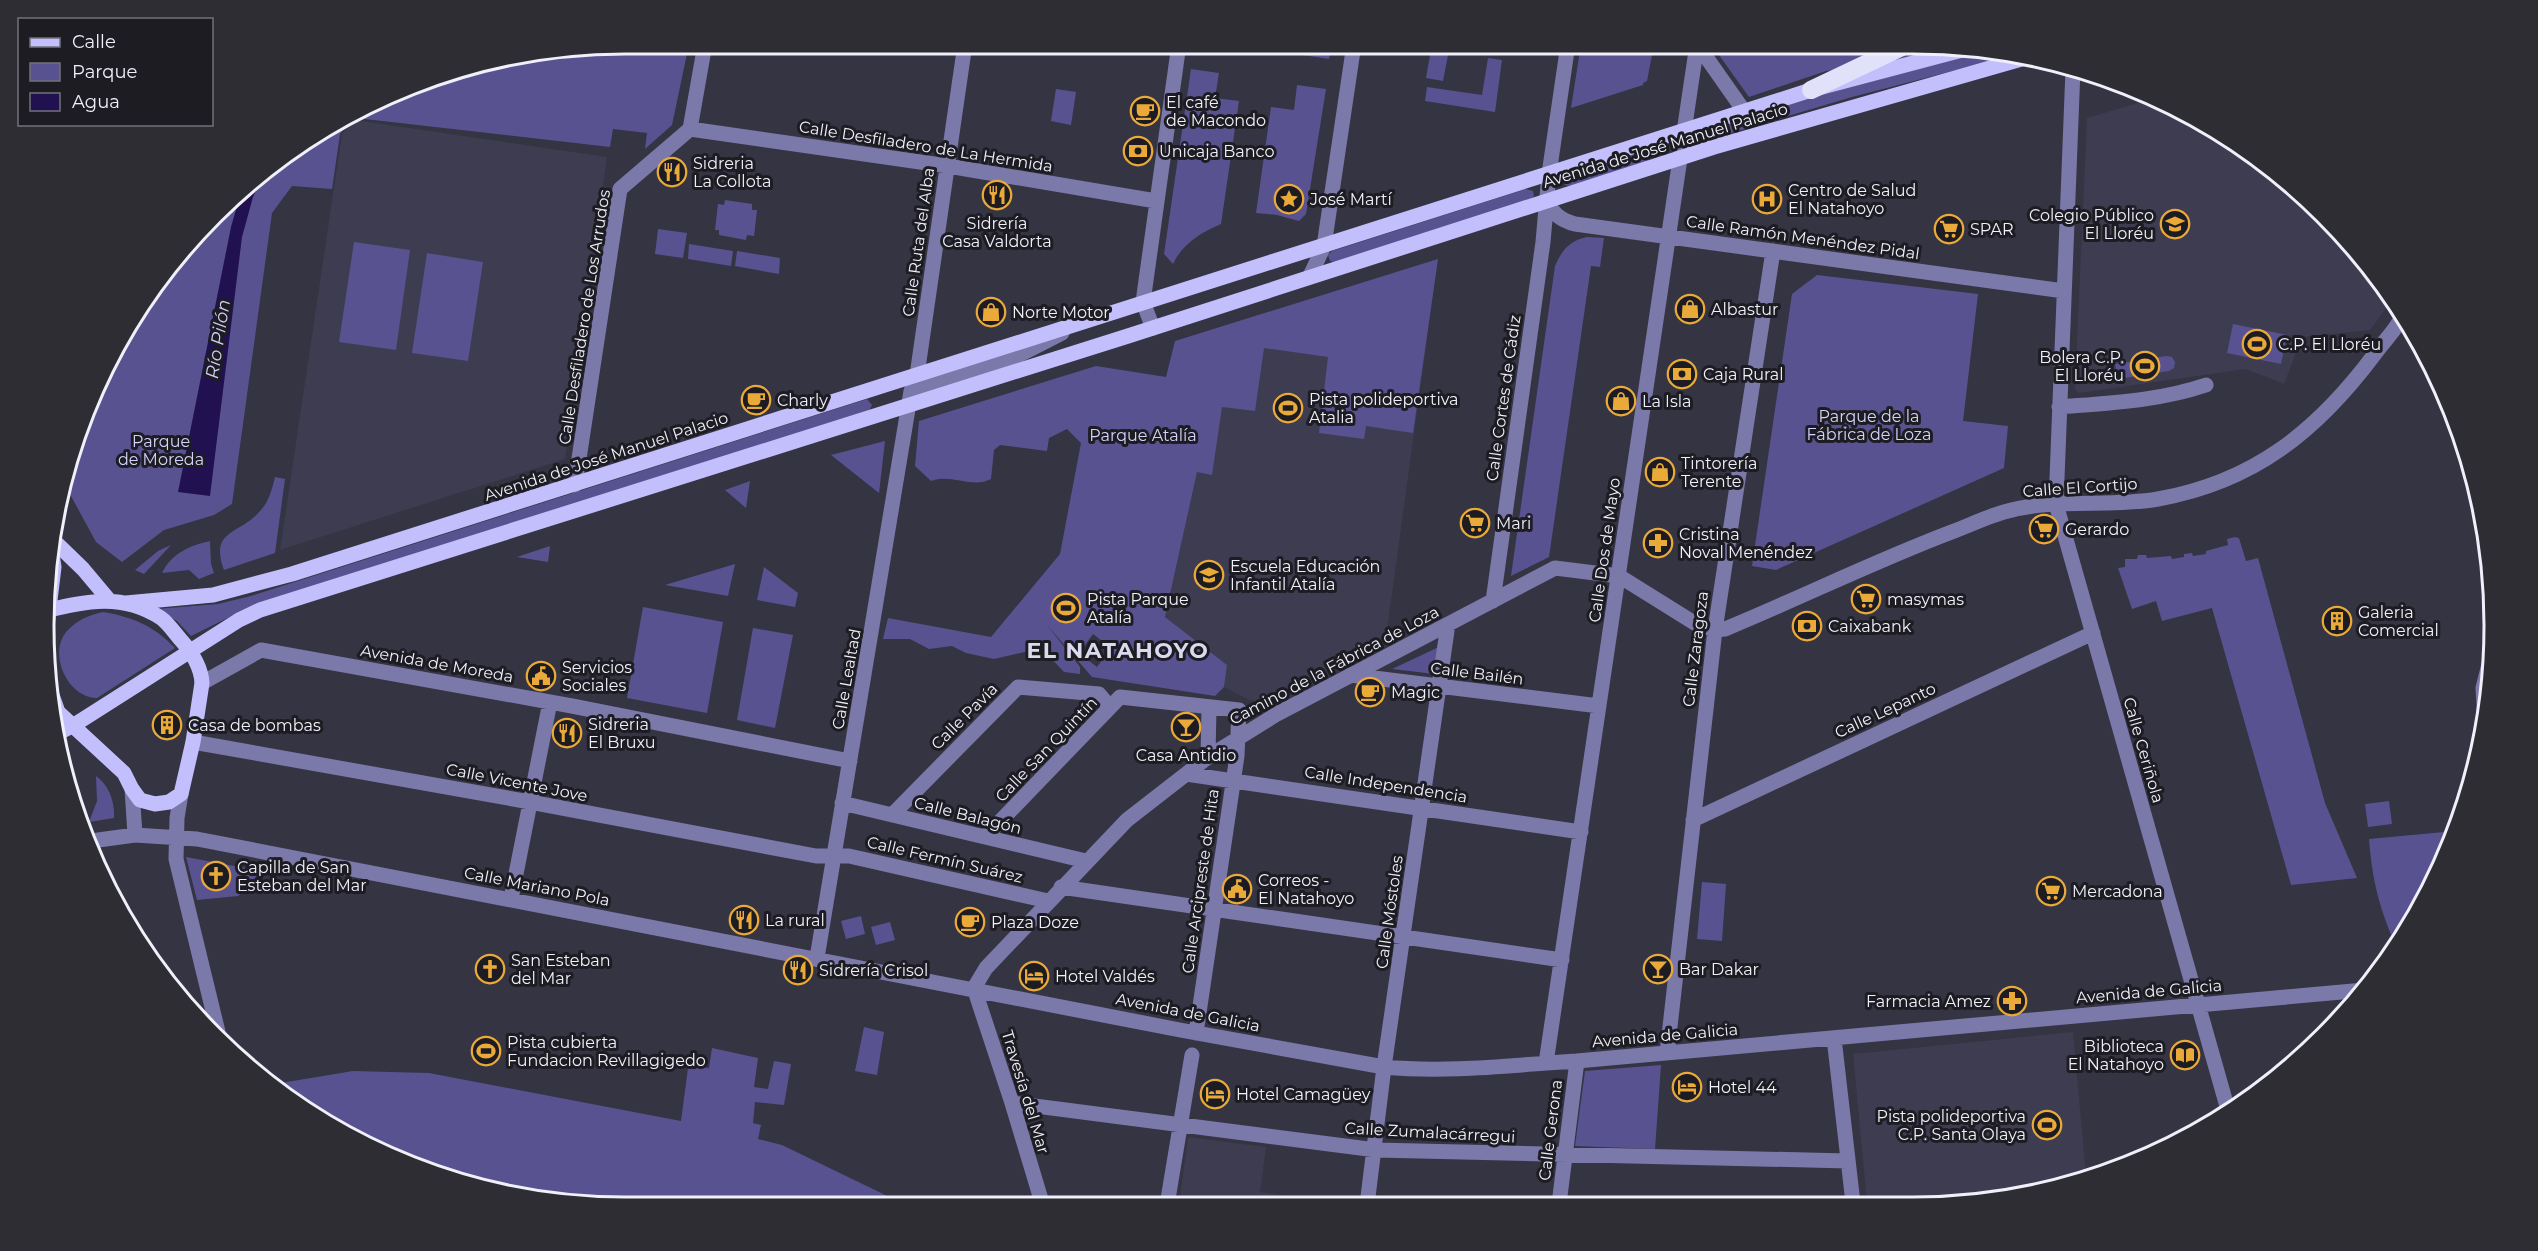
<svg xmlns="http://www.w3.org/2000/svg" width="2538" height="1251" font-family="Montserrat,sans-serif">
  <rect width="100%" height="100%" fill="#343443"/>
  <path fill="#3d3c51" d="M2155 98 2236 142 2324 214 2390 295 2388 306 2370 330 2302 337 2284 384 2246 369 2079 393 2075 389 2087 118Z
    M355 120 607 157 565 459 280 550 342 134Z
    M1438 259 1386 637 1271 703 1249 700 1224 687 1227 665 1165 617 1229 324Z
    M2073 1032 2086 1175 2039 1189 2007 1191V1196L1950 1203H1867L1853 1054Z
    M1188 1137 1266 1147 1260 1192 1320 1200 1319 1205H1179Z"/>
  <path fill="#595291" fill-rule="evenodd" d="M625 44H689L672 125 645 149 647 133 613 129 610 147 356 118 438 74 512 55Z
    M1304 44H1332L1329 59 1303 55Z
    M1432 44H1476L1474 54 1449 50 1443 81 1426 78Z
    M1581 44H1644L1652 55 1647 81 1643 83V85L1571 108Z
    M1715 44H1913L1956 48 1890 65 1826 71 1749 97 1714 48Z
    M1987 51 2018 54 1852 97 1704 141 1701 140 1699 137 1701 133 1817 96Z
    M1488 58 1502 60 1495 112 1425 101 1427 87 1482 95Z
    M1191 69 1219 73 1215 98 1239 101 1221 224C1202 232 1182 244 1173 264L1164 254Z
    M1297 85 1326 89 1306 214 1299 221 1277 215 1256 213 1271 107 1294 110Z
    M1056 89 1076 92 1071 125 1051 121Z
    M351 121 340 134 332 189 292 186 272 213 232 504 214 515 164 530 122 562 96 542 65 485 122 334 188 242 271 164Z
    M1643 152 1649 153 1650 158 1646 162 1571 186 1565 185 1564 180 1566 176Z
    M1526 189 1533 191 1534 196 1531 199 1335 262 1330 261 1328 255 1332 251Z
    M725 200 752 204V210H757L754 236 747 235 746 240 719 235V230H715L718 204 724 205Z
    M658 229 687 233 683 258 655 254Z
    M1587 237 1604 238 1600 267 1591 266 1549 557 1511 576 1555 266C1562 250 1569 241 1587 237Z
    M354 242 410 250 396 350 339 342Z
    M689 244 733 251 731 266 688 259Z
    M737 251 780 258 779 274 735 266Z
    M427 253 483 262 468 361 412 353Z
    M1438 259 1413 433 1366 426 1364 439 1319 433 1328 357 1264 348 1255 411 1222 407 1212 475 1197 472 1165 617 1227 665 1224 687 1215 696 1092 677 1047 625 1080 667V674L1064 672 1048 655 1034 650 994 659 966 653 952 646 929 649 910 639H883L888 618 991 637 1060 554 1081 443 1067 429 1049 438 1047 451 1000 445 994 450 991 479C972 489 951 473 931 481L915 466 919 421 1096 366 1166 377 1175 341ZM1093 634 1111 648 1097 667 1079 653Z
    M1817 275 1978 294 1963 421 2008 426 2004 468 1776 570 1752 566 1792 294Z
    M2233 324 2287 335 2281 364 2227 353Z
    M2166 356 2172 357 2175 362 2174 368 2169 371 2118 379 2115 364Z
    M867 399 872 405 869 411 248 608 191 636 177 621 156 609 218 604 251 596Z
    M885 441 879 493 831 455Z
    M275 477 285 479 275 553 224 570C209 529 240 535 260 511 269 502 272 489 275 477Z
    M750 481 746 508 725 490Z
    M2235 537 2239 538 2246 561 2258 558 2325 803 2357 878 2291 885 2212 608 2162 621 2156 601 2132 609 2118 568 2125 567V559H2137L2138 555H2146L2147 558 2171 556 2172 559 2184 557V554L2192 553 2193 556 2206 554V551L2228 545 2227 539Z
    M210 541 211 564 214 573 199 579 189 570 162 573C172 553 189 546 210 541Z
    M171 545 144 574 135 570 158 551Z
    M550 546 548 562 517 557Z
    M735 564 728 596 665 585Z
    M764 567 798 593 795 607 757 600Z
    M643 607 723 622 707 713 627 698Z
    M103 612C133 617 154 626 175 648L97 698C68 698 47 654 67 631 77 620 89 615 103 612Z
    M753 628 793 635 775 728 737 720Z
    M1439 647 1435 674 1392 669Z
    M96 776C109 785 115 802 114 818L89 822 97 801Z
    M2389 801 2392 824 2368 827 2365 804Z
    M2455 831 2450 849 2395 944C2379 907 2372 879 2369 839Z
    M186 857 267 872 238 896 197 900Z
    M1702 882 1726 884 1722 941 1697 939Z
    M861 916 865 934 846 939 841 921Z
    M890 922 895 940 876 945 871 927Z
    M864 1027 884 1032 877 1075 855 1071Z
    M712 1048 758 1058 754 1087 768 1089 774 1061 791 1064 784 1105 755 1102 753 1123 761 1125 758 1139 782 1145 908 1206 625 1207 512 1196 402 1163 275 1084 353 1071 429 1073 681 1121 688 1068 690 1066 709 1068Z
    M1661 1065 1655 1149 1575 1146 1585 1071Z"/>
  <path fill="#211151" d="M268 166 253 197 242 237 210 496 178 492 231 227 241 192Z"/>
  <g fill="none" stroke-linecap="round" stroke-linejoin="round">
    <path stroke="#7b78aa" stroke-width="15" d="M1697 44 1744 111
      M2073 69 2056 504 2228 1110
      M690 129 948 166 1156 201
      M1546 201C1554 214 1560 220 1575 224L2064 291
      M1310 276 1324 246 1354 44
      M1153 328 1143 302 1179 44
      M917 375 965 44
      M2059 407C2109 403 2159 401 2206 385
      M575 485 620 189 690 129 705 44
      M1493 601 1543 242 1549 174 1568 44
      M1350 675 1599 706
      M202 683 261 650 572 706 850 761
      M2485 722 2483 688 2492 652
      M193 742 530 802 816 856H849L1048 901
      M1208 757 1209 707
      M1186 774 1581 832
      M132 789 135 835
      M181 794 177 818 176 859 220 1040
      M842 803 1086 861
      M892 815 1018 687 1099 694 1110 707
      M1693 820 2093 633
      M985 837 1120 697 1239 710 1237 756 1196 1033
      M91 841 135 835 197 839 1180 1030 1384 1067C1449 1073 1512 1065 1577 1061L2364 990
      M1061 887 1562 960
      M511 899 550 702
      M817 958 911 391 1019 355 1062 333
      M974 988 986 968 1127 820 1208 757 1277 714 1555 568 1619 576 1696 624 1715 630 1725 629C1800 598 1873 562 1949 533 1968 526 1986 517 2004 512 2054 497 2108 508 2158 499 2254 482 2317 431 2374 355 2383 342 2397 329 2403 315
      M974 988 1012 1103 1043 1206
      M1834 1038 1853 1203
      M1667 1053 1715 630 1773 251
      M1546 1063 1697 44
      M1012 1103 1376 1150 1848 1161
      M1559 1204 1577 1061
      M1167 1205 1192 1055
      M1367 1205 1384 1067 1448 624"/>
    <path stroke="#c3bffd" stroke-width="15" d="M52 539 83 569 109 600
      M126 603 213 595 292 574 1811 90 1966 49
      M45 611C87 601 122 593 161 618 168 623 174 632 180 639 191 651 201 666 202 683L193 742 181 794 169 802 155 804 140 800 132 789 124 773 58 712 47 681
      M45 642 54 567 51 547
      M58 733 74 725 239 620 260 610 1128 336 1714 147 2032 56"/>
    <path stroke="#e1e1fa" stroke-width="18" d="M1811 90 1908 44"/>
  </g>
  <defs>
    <g id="cafe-ring" transform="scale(1.5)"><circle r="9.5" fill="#1d1c23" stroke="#eaaa39" stroke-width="1.5"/><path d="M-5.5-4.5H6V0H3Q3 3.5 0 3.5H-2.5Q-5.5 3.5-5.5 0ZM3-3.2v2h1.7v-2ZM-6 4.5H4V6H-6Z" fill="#eaaa39"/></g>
    <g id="bank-ring" transform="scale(1.5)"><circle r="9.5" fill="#1d1c23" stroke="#eaaa39" stroke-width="1.5"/><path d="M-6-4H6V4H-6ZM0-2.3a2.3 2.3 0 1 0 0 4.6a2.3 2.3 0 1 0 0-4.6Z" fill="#eaaa39"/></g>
    <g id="restaurant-ring" transform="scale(1.5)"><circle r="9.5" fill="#1d1c23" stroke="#eaaa39" stroke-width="1.5"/><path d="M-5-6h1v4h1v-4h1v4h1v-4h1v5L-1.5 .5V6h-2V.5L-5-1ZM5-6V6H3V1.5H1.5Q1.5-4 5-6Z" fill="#eaaa39"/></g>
    <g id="sight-ring" transform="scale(1.5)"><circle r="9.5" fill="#1d1c23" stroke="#eaaa39" stroke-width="1.5"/><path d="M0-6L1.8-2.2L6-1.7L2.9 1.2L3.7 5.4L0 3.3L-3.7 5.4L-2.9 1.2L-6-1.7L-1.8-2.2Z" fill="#eaaa39"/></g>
    <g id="hospital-ring" transform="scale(1.5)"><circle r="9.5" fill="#1d1c23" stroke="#eaaa39" stroke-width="1.5"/><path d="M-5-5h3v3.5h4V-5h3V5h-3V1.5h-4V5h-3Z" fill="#eaaa39"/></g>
    <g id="school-ring" transform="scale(1.5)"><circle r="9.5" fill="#1d1c23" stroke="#eaaa39" stroke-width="1.5"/><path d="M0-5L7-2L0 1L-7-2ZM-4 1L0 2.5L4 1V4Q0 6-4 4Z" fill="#eaaa39"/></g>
    <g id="supermarket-ring" transform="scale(1.5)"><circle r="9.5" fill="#1d1c23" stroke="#eaaa39" stroke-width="1.5"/><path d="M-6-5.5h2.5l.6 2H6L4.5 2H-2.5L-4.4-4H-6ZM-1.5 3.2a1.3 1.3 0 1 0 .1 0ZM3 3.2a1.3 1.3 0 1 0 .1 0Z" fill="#eaaa39"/></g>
    <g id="shop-ring" transform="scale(1.5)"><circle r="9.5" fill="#1d1c23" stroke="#eaaa39" stroke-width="1.5"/><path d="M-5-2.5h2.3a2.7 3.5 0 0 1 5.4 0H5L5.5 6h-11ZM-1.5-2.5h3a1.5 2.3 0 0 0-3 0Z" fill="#eaaa39"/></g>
    <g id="stadium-ring" transform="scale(1.5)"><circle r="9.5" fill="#1d1c23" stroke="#eaaa39" stroke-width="1.5"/><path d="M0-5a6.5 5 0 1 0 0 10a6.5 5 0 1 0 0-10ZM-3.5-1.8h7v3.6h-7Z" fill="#eaaa39"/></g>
    <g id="pharmacy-ring" transform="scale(1.5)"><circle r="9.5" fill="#1d1c23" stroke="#eaaa39" stroke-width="1.5"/><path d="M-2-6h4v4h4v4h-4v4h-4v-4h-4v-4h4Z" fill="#eaaa39"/></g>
    <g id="building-ring" transform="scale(1.5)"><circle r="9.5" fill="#1d1c23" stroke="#eaaa39" stroke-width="1.5"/><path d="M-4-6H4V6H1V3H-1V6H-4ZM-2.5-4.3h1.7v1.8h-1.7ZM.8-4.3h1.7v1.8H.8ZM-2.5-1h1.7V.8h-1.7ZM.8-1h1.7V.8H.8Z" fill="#eaaa39"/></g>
    <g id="civic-ring" transform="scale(1.5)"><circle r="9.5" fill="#1d1c23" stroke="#eaaa39" stroke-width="1.5"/><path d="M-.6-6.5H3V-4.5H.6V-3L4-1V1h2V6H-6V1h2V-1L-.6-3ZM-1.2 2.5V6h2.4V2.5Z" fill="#eaaa39"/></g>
    <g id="bar-ring" transform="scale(1.5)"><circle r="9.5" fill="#1d1c23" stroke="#eaaa39" stroke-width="1.5"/><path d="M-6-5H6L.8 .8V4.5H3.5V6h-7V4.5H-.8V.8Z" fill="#eaaa39"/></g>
    <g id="church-ring" transform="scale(1.5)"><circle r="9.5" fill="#1d1c23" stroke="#eaaa39" stroke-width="1.5"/><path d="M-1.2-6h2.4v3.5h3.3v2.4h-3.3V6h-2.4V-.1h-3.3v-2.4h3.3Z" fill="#eaaa39"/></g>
    <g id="hotel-ring" transform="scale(1.5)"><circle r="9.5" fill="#1d1c23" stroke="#eaaa39" stroke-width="1.5"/><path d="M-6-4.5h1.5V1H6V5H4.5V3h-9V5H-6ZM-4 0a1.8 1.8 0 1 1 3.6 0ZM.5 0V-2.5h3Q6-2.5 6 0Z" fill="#eaaa39"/></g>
    <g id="library-ring" transform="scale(1.5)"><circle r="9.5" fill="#1d1c23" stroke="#eaaa39" stroke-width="1.5"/><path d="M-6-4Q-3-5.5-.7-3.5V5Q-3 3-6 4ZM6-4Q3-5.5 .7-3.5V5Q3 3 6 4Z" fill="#eaaa39"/></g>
  </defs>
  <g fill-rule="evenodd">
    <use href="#cafe-ring" x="1145" y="111"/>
    <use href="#bank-ring" x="1138" y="151"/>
    <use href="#restaurant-ring" x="672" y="172"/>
    <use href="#restaurant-ring" x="997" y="195"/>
    <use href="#sight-ring" x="1289" y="199"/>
    <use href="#hospital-ring" x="1767" y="199"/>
    <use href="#school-ring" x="2175" y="224"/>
    <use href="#supermarket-ring" x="1949" y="229"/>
    <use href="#shop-ring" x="1690" y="309"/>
    <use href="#shop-ring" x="991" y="312"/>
    <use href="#stadium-ring" x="2257" y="344"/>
    <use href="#stadium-ring" x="2145" y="366"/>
    <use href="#bank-ring" x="1682" y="374"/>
    <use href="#cafe-ring" x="756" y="400"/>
    <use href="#shop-ring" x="1621" y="401"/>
    <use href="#stadium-ring" x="1288" y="408"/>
    <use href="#shop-ring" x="1660" y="472"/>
    <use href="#supermarket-ring" x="1475" y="523"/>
    <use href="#supermarket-ring" x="2044" y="529"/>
    <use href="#pharmacy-ring" x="1658" y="543"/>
    <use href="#school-ring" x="1209" y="575"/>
    <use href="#supermarket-ring" x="1866" y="599"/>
    <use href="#stadium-ring" x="1066" y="608"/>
    <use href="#building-ring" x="2337" y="621"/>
    <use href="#bank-ring" x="1807" y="626"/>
    <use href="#civic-ring" x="541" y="676"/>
    <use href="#cafe-ring" x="1370" y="692"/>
    <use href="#building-ring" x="167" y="725"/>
    <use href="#bar-ring" x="1186" y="727"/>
    <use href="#restaurant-ring" x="567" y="733"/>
    <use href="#church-ring" x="216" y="876"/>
    <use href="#civic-ring" x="1237" y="889"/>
    <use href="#supermarket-ring" x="2051" y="891"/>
    <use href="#restaurant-ring" x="744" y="920"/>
    <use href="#cafe-ring" x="970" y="922"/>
    <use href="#church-ring" x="490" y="969"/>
    <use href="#bar-ring" x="1658" y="969"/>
    <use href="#restaurant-ring" x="798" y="970"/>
    <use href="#hotel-ring" x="1034" y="976"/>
    <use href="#pharmacy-ring" x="2012" y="1001"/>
    <use href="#stadium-ring" x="486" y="1051"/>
    <use href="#library-ring" x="2185" y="1055"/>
    <use href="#hotel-ring" x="1687" y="1087"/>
    <use href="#hotel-ring" x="1215" y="1094"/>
    <use href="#stadium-ring" x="2047" y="1125"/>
  </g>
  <g text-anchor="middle" stroke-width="6" stroke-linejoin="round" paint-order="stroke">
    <g font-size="16" fill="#f0f0fa" stroke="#1d1c23" text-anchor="start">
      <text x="1166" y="108">El café<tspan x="1166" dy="18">de Macondo</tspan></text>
      <text x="1159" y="157">Unicaja Banco</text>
      <text x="693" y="169">Sidreria<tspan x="693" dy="18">La Collota</tspan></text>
      <text x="1788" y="196">Centro de Salud<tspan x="1788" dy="18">El Natahoyo</tspan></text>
      <text x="1310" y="205">José Martí</text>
      <text x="2154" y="221" text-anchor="end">Colegio Público<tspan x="2154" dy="18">El Lloréu</tspan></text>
      <text x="997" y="229" text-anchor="middle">Sidrería<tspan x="997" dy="18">Casa Valdorta</tspan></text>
      <text x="1970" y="235">SPAR</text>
      <text x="1711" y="315">Albastur</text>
      <text x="1012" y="318">Norte Motor</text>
      <text x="2278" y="350">C.P. El Lloréu</text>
      <text x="2124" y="363" text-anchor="end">Bolera C.P.<tspan x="2124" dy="18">El Lloréu</tspan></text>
      <text x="1703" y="380">Caja Rural</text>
      <text x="1309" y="405">Pista polideportiva<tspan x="1309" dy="18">Atalia</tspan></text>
      <text x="777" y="406">Charly</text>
      <text x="1642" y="407">La Isla</text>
      <text x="1681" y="469">Tintorería<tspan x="1681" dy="18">Terente</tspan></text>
      <text x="1496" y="529">Mari</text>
      <text x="2065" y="535">Gerardo</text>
      <text x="1679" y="540">Cristina<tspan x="1679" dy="18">Noval Menéndez</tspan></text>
      <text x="1230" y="572">Escuela Educación<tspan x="1230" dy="18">Infantil Atalía</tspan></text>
      <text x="1087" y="605">Pista Parque<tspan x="1087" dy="18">Atalía</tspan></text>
      <text x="1887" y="605">masymas</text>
      <text x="2358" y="618">Galeria<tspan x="2358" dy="18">Comercial</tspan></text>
      <text x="1828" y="632">Caixabank</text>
      <text x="562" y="673">Servicios<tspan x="562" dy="18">Sociales</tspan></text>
      <text x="1391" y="698">Magic</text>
      <text x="588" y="730">Sidreria<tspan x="588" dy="18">El Bruxu</tspan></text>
      <text x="188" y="731">Casa de bombas</text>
      <text x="1186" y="761" text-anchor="middle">Casa Antidio</text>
      <text x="237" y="873">Capilla de San<tspan x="237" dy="18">Esteban del Mar</tspan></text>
      <text x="1258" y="886">Correos -<tspan x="1258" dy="18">El Natahoyo</tspan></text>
      <text x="2072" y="897">Mercadona</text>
      <text x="765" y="926">La rural</text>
      <text x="991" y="928">Plaza Doze</text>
      <text x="511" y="966">San Esteban<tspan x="511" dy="18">del Mar</tspan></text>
      <text x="1679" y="975">Bar Dakar</text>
      <text x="819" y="976">Sidrería Crisol</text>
      <text x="1055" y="982">Hotel Valdés</text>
      <text x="1991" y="1007" text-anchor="end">Farmacia Amez</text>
      <text x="507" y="1048">Pista cubierta<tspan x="507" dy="18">Fundacion Revillagigedo</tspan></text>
      <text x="2164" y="1052" text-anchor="end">Biblioteca<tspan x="2164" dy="18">El Natahoyo</tspan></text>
      <text x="1708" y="1093">Hotel 44</text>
      <text x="1236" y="1100">Hotel Camagüey</text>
      <text x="2026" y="1122" text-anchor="end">Pista polideportiva<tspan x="2026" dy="18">C.P. Santa Olaya</tspan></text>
    </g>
    <g font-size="16" fill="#f0f0fa" stroke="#1d1c23">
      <text transform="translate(1665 145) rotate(-17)" y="6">Avenida de José Manuel Palacio</text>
      <text transform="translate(926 146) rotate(9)" y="6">Calle Desfiladero de La Hermida</text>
      <text transform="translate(1803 237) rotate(8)" y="6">Calle Ramón Menéndez Pidal</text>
      <text transform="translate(918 242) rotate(-82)" y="6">Calle Ruta del Alba</text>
      <text transform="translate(584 317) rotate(-81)" y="6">Calle Desfiladero de Los Arrudos</text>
      <text transform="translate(1503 398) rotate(-82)" y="6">Calle Cortes de Cádiz</text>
      <text transform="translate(606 456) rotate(-18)" y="6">Avenida de José Manuel Palacio</text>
      <text transform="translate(2080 487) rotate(-4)" y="6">Calle El Cortijo</text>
      <text transform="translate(1604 550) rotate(-82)" y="6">Calle Dos de Mayo</text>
      <text transform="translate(1695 649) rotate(-83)" y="6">Calle Zaragoza</text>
      <text transform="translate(437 663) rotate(10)" y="6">Avenida de Moreda</text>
      <text transform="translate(1334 665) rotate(-28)" y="6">Camino de la Fábrica de Loza</text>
      <text transform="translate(1477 673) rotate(7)" y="6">Calle Bailén</text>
      <text transform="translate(846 679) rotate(-80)" y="6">Calle Lealtad</text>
      <text transform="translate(1885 710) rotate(-25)" y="6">Calle Lepanto</text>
      <text transform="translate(964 716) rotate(-45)" y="6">Calle Pavía</text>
      <text transform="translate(1046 749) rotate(-46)" y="6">Calle San Quintín</text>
      <text transform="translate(2144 750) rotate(74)" y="6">Calle Ceriñola</text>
      <text transform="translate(517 782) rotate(11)" y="6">Calle Vicente Jove</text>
      <text transform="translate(1386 784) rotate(9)" y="6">Calle Independencia</text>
      <text transform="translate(968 815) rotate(14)" y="6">Calle Balagón</text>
      <text transform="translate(945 859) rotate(13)" y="6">Calle Fermín Suárez</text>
      <text transform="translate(1200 881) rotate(-82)" y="6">Calle Arcipreste de Hita</text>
      <text transform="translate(537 886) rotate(11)" y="6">Calle Mariano Pola</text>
      <text transform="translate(1389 912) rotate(-82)" y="6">Calle Móstoles</text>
      <text transform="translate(2149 991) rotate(-5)" y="6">Avenida de Galicia</text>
      <text transform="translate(1188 1012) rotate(11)" y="6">Avenida de Galicia</text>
      <text transform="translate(1665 1035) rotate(-5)" y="6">Avenida de Galicia</text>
      <text transform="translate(1026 1092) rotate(73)" y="6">Travesía del Mar</text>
      <text transform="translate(1550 1130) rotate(-83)" y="6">Calle Gerona</text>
      <text transform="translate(1430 1132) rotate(3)" y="6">Calle Zumalacárregui</text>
    </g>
    <g font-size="16" fill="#d4d3fb" stroke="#1d1c23">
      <text x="1869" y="422">Parque de la<tspan x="1869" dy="18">Fábrica de Loza</tspan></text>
      <text x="1143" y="441">Parque Atalía</text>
      <text x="161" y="447">Parque<tspan x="161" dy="18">de Moreda</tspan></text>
    </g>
    <g font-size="18" font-style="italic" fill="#cfcdf5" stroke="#1d1c23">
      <text transform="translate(218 339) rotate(-81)" y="6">Río Pilón</text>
    </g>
    <g font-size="22" font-weight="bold" letter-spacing="1.5" fill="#dad9ed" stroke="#1d1c23">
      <text x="1118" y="658">EL NATAHOYO</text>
    </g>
  </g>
  <path d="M0 0H2538V1251H0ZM625 54H1913A571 571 0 0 1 2484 625V626A571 571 0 0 1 1913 1197H625A571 571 0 0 1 54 626V625A571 571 0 0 1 625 54Z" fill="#2e2d34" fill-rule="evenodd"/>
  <path fill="none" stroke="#f0f0fa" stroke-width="3" d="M625 54H1913A571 571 0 0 1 2484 625V626A571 571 0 0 1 1913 1197H625A571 571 0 0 1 54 626V625A571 571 0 0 1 625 54Z"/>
  <rect x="18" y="18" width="195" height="108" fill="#1d1c23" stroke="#717179" stroke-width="1.5"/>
  <rect x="30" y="38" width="30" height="9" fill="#c3bffd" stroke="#717179" stroke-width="1.5"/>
  <text x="72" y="48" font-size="18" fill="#f0f0fa">Calle</text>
  <rect x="30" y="63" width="30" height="18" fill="#595291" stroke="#717179" stroke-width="1.5"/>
  <text x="72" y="78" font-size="18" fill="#f0f0fa">Parque</text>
  <rect x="30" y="93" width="30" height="18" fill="#211151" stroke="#717179" stroke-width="1.5"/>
  <text x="72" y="108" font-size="18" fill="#f0f0fa">Agua</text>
</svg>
